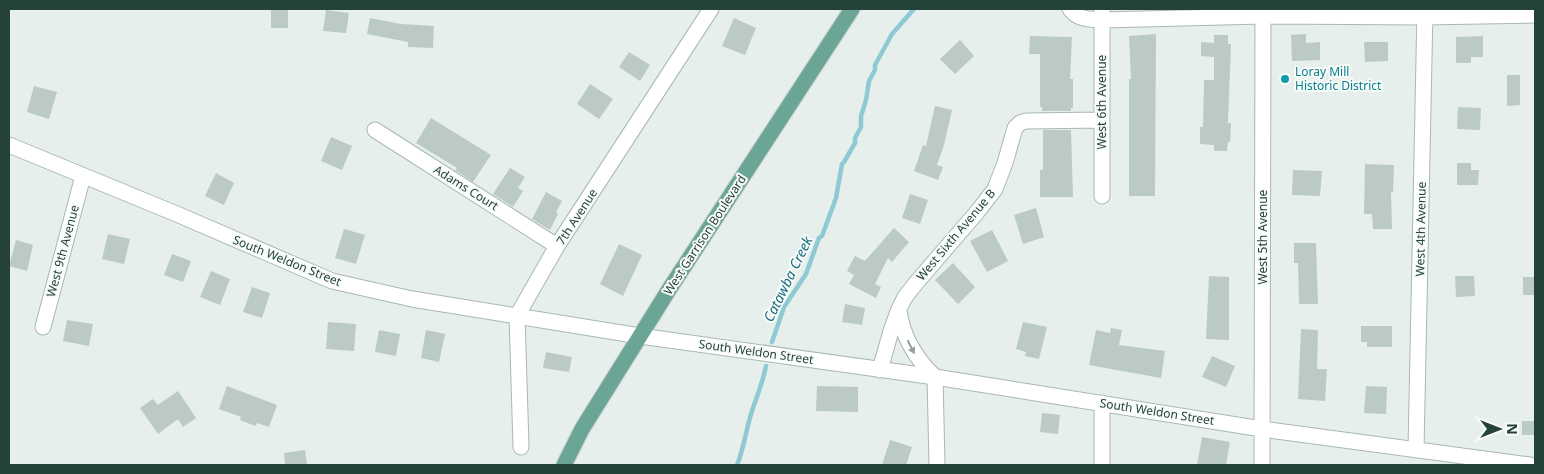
<svg xmlns="http://www.w3.org/2000/svg" width="1544" height="474" font-family="'Noto Sans',sans-serif">
  <rect width="100%" height="100%" fill="#e6efeb"/>
  <g fill="none" stroke-linecap="round" stroke-linejoin="round">
    <path stroke="#8ec9d4" stroke-width="4.5" d="M772 342 784 307 806 274 819 238 822 236 836 198 842 164 844 162 855 143V138L861 127V116L866 100 869 81 875 70V65L892 34 914 9
      M737 465C744 448 746 429 752 411 757 396 763 382 766 366"/>
  </g>
  <path fill="#bbcac4" d="M271 9H288V28H271Z
    M326 10 349 13 346 33 323 31Z
    M370 18 401 24 434 26 433 48 408 47V42L367 34Z
    M734 18 756 28 745 55 722 46Z
    M1156 34 1155 196H1129V79H1131L1129 36Z
    M1306 34V43L1320 42V60L1292 61 1291 35Z
    M1214 35H1228V44H1231L1228 123H1231L1230 142H1228L1227 151H1214V145L1200 144V127H1203L1204 80H1214V57L1201 56V42L1214 43Z
    M1030 36 1072 37 1070 79H1073V108H1071V111H1042V107H1040V54H1029Z
    M1483 36V57H1471V63H1456V37Z
    M960 40 974 56 955 74 940 59Z
    M1364 42H1388V61L1365 62Z
    M629 52 650 65 640 81 619 67Z
    M1507 75H1520V105L1507 106Z
    M590 84 613 99 599 119 577 104Z
    M34 86 57 92 49 119 27 112Z
    M935 106 952 110 944 145 937 165 943 167 938 180 914 171 923 145 926 146Z
    M1458 107 1481 108 1480 130 1457 129Z
    M431 118 491 155 473 182 455 170 457 168 416 143Z
    M1043 130H1071L1073 197H1040V170H1043Z
    M331 137 352 146 342 170 321 161Z
    M1457 163H1471V170H1479L1478 185H1457Z
    M1365 164 1394 165 1393 192H1391L1392 229H1373L1372 214H1364Z
    M510 168 525 177 518 188 523 191 513 207 493 194Z
    M1293 170 1322 171 1320 196 1292 195Z
    M216 173 234 183 224 205 205 196Z
    M546 192 562 201 556 212 558 214 550 230 532 219Z
    M910 194 928 200 920 224 902 218Z
    M1036 208 1044 237 1023 244 1014 215Z
    M894 228 909 242 892 262 888 258 875 284 881 287 876 298 849 284 854 275 847 271 855 256 865 261Z
    M344 229 365 235 356 264 335 258Z
    M992 230 1008 261 987 272 970 241Z
    M108 234 130 239 124 264 102 259Z
    M16 240 33 245 27 271 9 266Z
    M1294 243H1316L1318 304H1299L1298 263H1294Z
    M619 244 642 255 623 296 600 284Z
    M172 254 191 261 183 282 164 275Z
    M953 263 975 287 958 304 935 280Z
    M211 271 230 279 220 305 200 297Z
    M1209 276 1229 277V340L1206 339Z
    M1455 276H1474L1475 296 1456 297Z
    M1523 277H1535V295H1523Z
    M252 287 270 293 262 318 243 312Z
    M845 304 865 308 862 325 842 322Z
    M67 320 93 324 89 346 63 341Z
    M328 322 356 324 354 351 326 349Z
    M1023 322 1047 327 1039 359 1025 356 1026 352 1016 349Z
    M1361 326H1392V347H1367V342H1361Z
    M1111 328 1122 330 1119 345 1165 351 1161 378 1089 365 1096 330 1110 333Z
    M1301 329 1318 330 1317 369H1327L1325 401 1298 399Z
    M379 330 400 334 396 356 375 352Z
    M426 330 445 334 439 362 421 358Z
    M546 352 572 357 569 372 543 368Z
    M1212 356 1235 366 1226 387 1202 377Z
    M227 386 277 405 269 427 257 423 255 426 240 420 241 417 219 409Z
    M817 386 858 387V412L816 411Z
    M1366 386 1387 387 1386 414 1364 413Z
    M178 391 196 418 183 427 178 419 158 434 140 408 153 399 158 405Z
    M1042 413 1060 415 1058 434 1040 432Z
    M1522 421H1535V435H1522Z
    M1202 437 1230 442 1226 465H1197Z
    M890 440 912 447 906 465H882Z
    M305 450 307 465H285L284 453Z"/>
  <g fill="none" stroke-linecap="round" stroke-linejoin="round">
    <g stroke="#a8b8b2" stroke-width="17">
      <path id="minor" d="M1070 9C1079 20 1088 19 1102 20L1263 16 1425 17 1535 15
        M1102 9V196
        M375 130 557 246
        M9 145 179 215 332 281 412 299 640 336 935 377 1262 429 1530 465
        M899 311C903 338 916 359 935 377L937 465
        M43 327 83 176
        M880 370 891 331 899 309 905 297 916 283 978 211 995 189 1005 163 1015 128 1020 123 1026 121 1102 120
        M1102 403V465
        M521 447 517 316 557 246 711 9
        M1416 450 1425 9
        M1262 465 1263 9"/>
    </g>
    <g stroke="#c2cac8" stroke-width="17">
      <path id="major" d="M564 465 582 429 670 288 852 9"/>
    </g>
    <use href="#minor" stroke="#fff" stroke-width="15"/>
    <use href="#major" stroke="#6aa596" stroke-width="15"/>
  </g>
  <defs><path id="oneway-solid" d="M-6-.8H1V-3.2L6.5 0L1 3.2V.8H-6Z" transform="scale(1.25)"/></defs>
  <use fill="#92a09c" href="#oneway-solid" transform="translate(911 347) rotate(63)"/>
  <circle fill="#0f9aa8" stroke="#f7fbf9" stroke-width="2" cx="1285" cy="79" r="5"/>
  <g text-anchor="middle" stroke-width="4" stroke-linejoin="round" paint-order="stroke">
    <g font-size="12" fill="#0d838f" stroke="#f7fbf9" text-anchor="start">
      <text x="1295" y="76">Loray Mill<tspan x="1295" dy="14">Historic District</tspan></text>
    </g>
    <g font-size="12" fill="#24423a" stroke="#f7fbf9">
      <text transform="translate(1102 102) rotate(-90)" y="4">West 6th Avenue</text>
      <text transform="translate(466 188) rotate(32)" y="4">Adams Court</text>
      <text transform="translate(577 217) rotate(-57)" y="4">7th Avenue</text>
      <text transform="translate(1421 229) rotate(-89)" y="4">West 4th Avenue</text>
      <text transform="translate(705 235) rotate(-57)" y="4">West Garrison Boulevard</text>
      <text transform="translate(956 235) rotate(-50)" y="4">West Sixth Avenue B</text>
      <text transform="translate(1263 237) rotate(-90)" y="4">West 5th Avenue</text>
      <text transform="translate(63 251) rotate(-75)" y="4">West 9th Avenue</text>
      <text transform="translate(287 261) rotate(22)" y="4">South Weldon Street</text>
      <text transform="translate(756 352) rotate(8)" y="4">South Weldon Street</text>
      <text transform="translate(1157 412) rotate(9)" y="4">South Weldon Street</text>
    </g>
    <g font-size="14" font-style="italic" fill="#1c6f80" stroke="#f7fbf9">
      <text transform="translate(788 279) rotate(-64)" y="5">Catawba Creek</text>
    </g>
  </g>
  <rect width="1544" height="474" fill="none" stroke="#24423a" stroke-width="20"/>
  <g transform="translate(1499 429) rotate(90)" stroke="#f7fbf9" stroke-width="4" paint-order="stroke">
  <path d="M0-4L9 19L0 12L-9 19Z" fill="#24423a"/>
  <text y="-8" font-size="14" font-weight="bold" text-anchor="middle" fill="#24423a">N</text>
  </g>
</svg>
